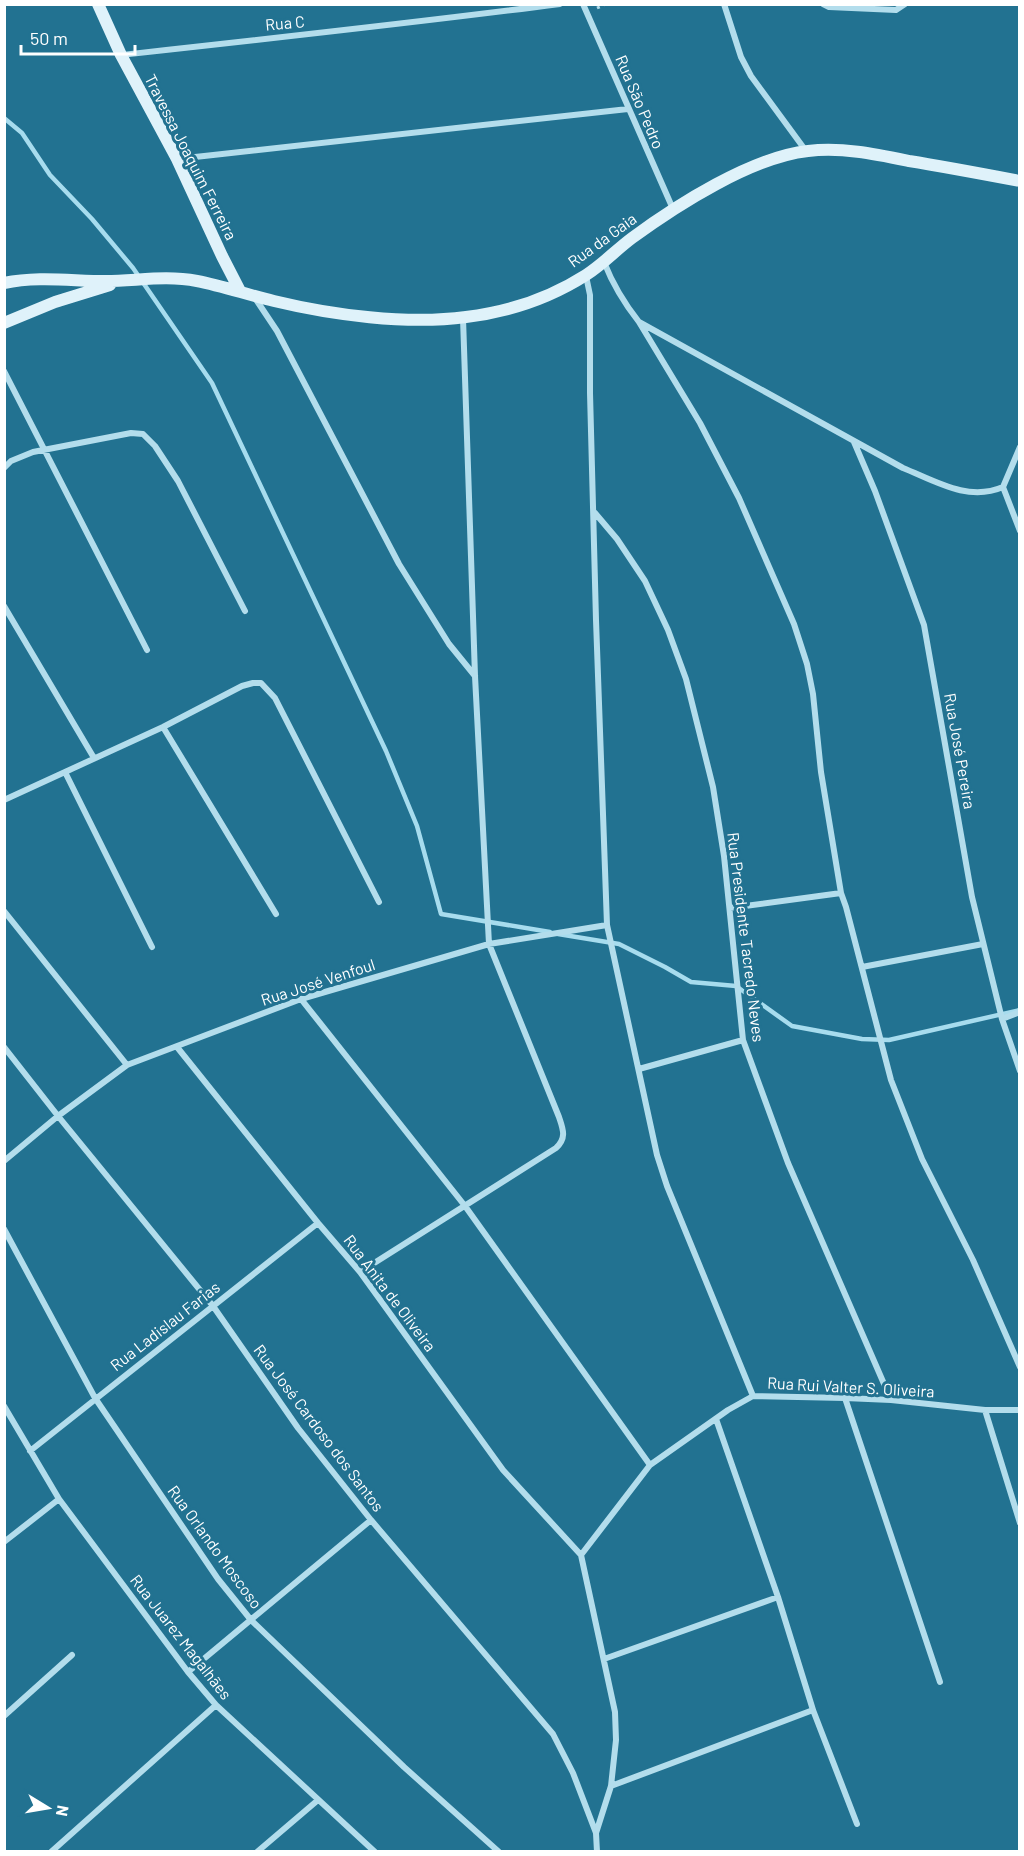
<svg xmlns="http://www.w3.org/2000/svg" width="1024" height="1856" font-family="Barlow,sans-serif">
  <rect width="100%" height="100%" fill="#227291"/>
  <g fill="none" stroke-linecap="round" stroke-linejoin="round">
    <path stroke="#a7dcee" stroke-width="4.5" d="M4 118 22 133 50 175 92 219 133 268 212 383 386 751 417 826 441 914 550 932
      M558 934 619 944 665 967 691 982 736 986 792 1026 862 1039 889 1040 1020 1010"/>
    <path stroke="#b3ddec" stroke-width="3" stroke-dasharray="3 4.5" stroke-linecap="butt" d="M597 8 606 4"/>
    <path stroke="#b3ddec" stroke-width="6" d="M583 4 673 209
      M724 4 741 57 751 76 806 151
      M823 4 829 7 896 10 905 4
      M121 55C267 39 414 23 560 4
      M177 159 628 109
      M604 262C613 285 624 303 639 322L903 468C935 481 968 502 1003 487
      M586 276 590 295V393L596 620 607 925 657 1155 667 1186 753 1396
      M255 298 277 331 399 564 449 644 475 676
      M639 322 700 423 739 498 794 624 807 664 813 694 821 772 841 893 846 907 891 1080 922 1159 973 1260 1020 1367
      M4 371 147 650
      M854 442 875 491 924 625 972 897 1002 1019 1020 1071
      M1020 447 1003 487 1020 531
      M4 468 11 461 33 452 131 433 143 434 155 446 178 481 245 611
      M595 513 617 539 645 581 668 630 686 679 713 787 724 856 743 1040 788 1163 891 1400
      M4 606 94 758
      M163 727 276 914
      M65 772 152 947
      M4 800 163 727 242 686 253 683H261L275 698 379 902
      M730 908 841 893
      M4 911 127 1065
      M862 967 983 944
      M301 999 465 1206 650 1465
      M1002 1019 1020 1012
      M4 1047 58 1116 213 1306 298 1428 371 1520 553 1734 573 1773 596 1833
      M177 1047 318 1223 360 1272 503 1470 581 1555
      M639 1069 743 1040
      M4 1161 58 1116 127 1065 301 999 489 944 607 925
      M4 1229 95 1398 218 1579 251 1620 404 1767 499 1852
      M360 1272 556 1148C567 1138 563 1129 559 1117L489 944 475 676 463 318
      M845 1398 940 1682
      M4 1406 59 1499 188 1672 216 1705 375 1852
      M985 1410 1020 1523
      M30 1451 318 1223
      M4 1542 59 1499
      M604 1659 778 1597
      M188 1672 371 1520
      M813 1710 857 1824
      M4 1716 72 1655
      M611 1786 813 1710 778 1597 716 1419
      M51 1852 216 1705
      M257 1852 318 1800
      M597 1852 596 1833 611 1786 616 1740 615 1712 581 1555 650 1465 728 1410 753 1396 845 1398 891 1400 985 1410H1020"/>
    <path stroke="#dff2fa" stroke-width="12" d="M98 4 121 55 177 159 222 256 240 291
      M4 283C38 276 72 281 106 281 136 281 166 275 197 281 223 286 248 295 274 301 332 315 407 325 466 317 508 312 550 298 586 275 603 264 616 250 632 238 677 205 752 157 808 151 842 147 875 154 909 161 946 167 983 174 1020 181
      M4 323 55 302 110 285"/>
  </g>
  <g text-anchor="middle" stroke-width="6" stroke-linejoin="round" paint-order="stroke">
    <g font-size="16" fill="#fff" stroke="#227291">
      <text transform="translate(285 23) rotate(-5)" y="6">Rua C</text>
      <text transform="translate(640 102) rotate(67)" y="6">Rua São Pedro</text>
      <text transform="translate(191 157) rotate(63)" y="6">Travessa Joaquim Ferreira</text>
      <text transform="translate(602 240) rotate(-36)" y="6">Rua da Gaia</text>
      <text transform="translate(960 751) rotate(80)" y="6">Rua José Pereira</text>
      <text transform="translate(746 937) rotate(83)" y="6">Rua Presidente Tacredo Neves</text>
      <text transform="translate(318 982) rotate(-18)" y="6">Rua José Venfoul</text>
      <text transform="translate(390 1293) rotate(53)" y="6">Rua Anita de Oliveira</text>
      <text transform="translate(165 1326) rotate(-38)" y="6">Rua Ladislau Farias</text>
      <text transform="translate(851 1387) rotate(3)" y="6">Rua Rui Valter S. Oliveira</text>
      <text transform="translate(319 1428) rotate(53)" y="6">Rua José Cardoso dos Santos</text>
      <text transform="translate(215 1547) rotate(54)" y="6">Rua Orlando Moscoso</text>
      <text transform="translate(181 1637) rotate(52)" y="6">Rua Juarez Magalhães</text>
    </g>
  </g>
  <rect width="1024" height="1856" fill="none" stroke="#ffffff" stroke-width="12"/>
  <g transform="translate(48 1808) rotate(101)" stroke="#227291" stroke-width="4.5" paint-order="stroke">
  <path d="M0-4.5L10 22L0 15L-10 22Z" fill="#ffffff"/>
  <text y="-9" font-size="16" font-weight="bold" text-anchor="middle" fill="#ffffff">N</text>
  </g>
  <path d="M21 45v9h114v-9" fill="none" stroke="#ffffff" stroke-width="3"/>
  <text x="30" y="45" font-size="18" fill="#ffffff" stroke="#227291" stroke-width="4.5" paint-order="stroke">50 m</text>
</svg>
